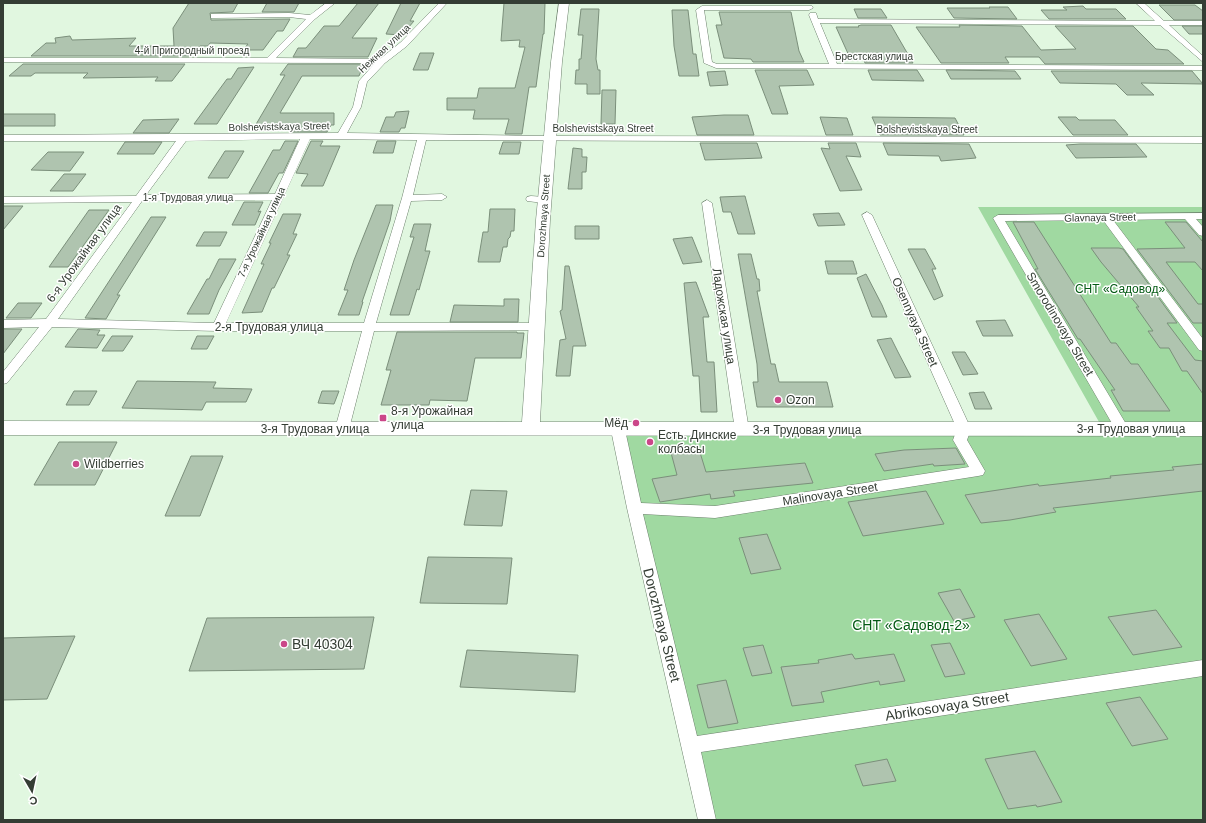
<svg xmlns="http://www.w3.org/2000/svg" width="1206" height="823" font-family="Helvetica,sans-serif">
  <rect width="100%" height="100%" fill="#e1f7e0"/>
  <path fill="#a0d9a1" d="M978 207H1203V820H707L618 430 1103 429Z"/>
  <path fill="#afc4af" stroke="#7b8f7b" d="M189 3H238L233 12 210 13 211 20 290 19 283 31H277L263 50H243L248 44 210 43 208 46H200L191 56H31L46 43H56L55 38 70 36 72 40 136 38 129 46H174L173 28Z
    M267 3H299L294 12H262Z
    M358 3H379L352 38H377L368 57H293L298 48H306L324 26H339Z
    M401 3H420L410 21H414L402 35 386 34Z
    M504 3H545L544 34H543L536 87H529L522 134H505L509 119H473L475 110H447V98H477L479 88H515L525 47H519L520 40 501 41Z
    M1159 5H1195L1203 11V20H1174Z
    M1083 6 1086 9H1116L1126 19H1049L1041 10H1067L1063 7Z
    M989 7H1008L1017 19 954 18 947 8H990Z
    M581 9H599L596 59 598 70H600V94H587V84H575L576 70H579V59H581L583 35H578Z
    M854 9H881L887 18H858Z
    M672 10H688L693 54H696L699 76H679L674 46Z
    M719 12H791L799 51 804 62H753L751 59 724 58 716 25H722Z
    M861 25H891L913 63H865L863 58H850L836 27H859L858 26Z
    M959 25 1022 26 1041 50 1076 49 1055 26H1133L1156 49 1168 50 1184 64H1045L1039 57H1005L1009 63H941L916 27H960Z
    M1182 26H1203V34H1189Z
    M420 53H434L428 70H413Z
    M23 64H185L172 81H155L158 77 83 78 88 73H35L31 76H9Z
    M288 64H364L359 76H302L280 113H334V125H331L327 132H290L293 125 255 126 285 75H280Z
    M254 67 217 124H194L227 79H231L238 68Z
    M755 70H807L814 85 779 86 788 114H772Z
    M868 70H917L924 81 872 80Z
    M946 70 1015 71 1021 79H951Z
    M725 71 728 85 710 86 707 72Z
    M1051 71H1192L1203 84 1141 83 1154 95H1127L1116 84 1060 83Z
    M602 90H616L615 124H601Z
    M409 111 405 128H401L399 132H380L386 117H394L396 112Z
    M3 114H55V126H3Z
    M724 115H748L754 135H697L692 117Z
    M820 117 847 118 853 135H826Z
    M872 117 955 118 964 135H880Z
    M1058 117H1076L1079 120H1115L1128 135H1073Z
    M179 119 169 133H133L143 120Z
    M285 141H298L283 173H279L268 193H249L273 150H280Z
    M311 141H323L320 146H340L323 186H301L308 174 296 173Z
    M377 141H396L393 153H373Z
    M125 142H162L154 154H117Z
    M503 142H521L519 154H499Z
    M700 143H757L762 158 705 160Z
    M828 143H856L861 157 846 156 862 190 840 191 821 148 830 149Z
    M883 143 969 144 976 158 941 161 939 156 888 155Z
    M1080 144H1136L1147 157 1076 158 1066 145Z
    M573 148 582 149V157H587L586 172H582V189H568Z
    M225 151H244L228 178H208Z
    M48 152H84L70 171 31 170Z
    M64 174H86L73 191H50Z
    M745 196 755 234H738L731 212H723L720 197Z
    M244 202H263L258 212 261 211 255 225H232Z
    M376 205H393L390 221 362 302H363L359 315H338L348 290H344L354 260Z
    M3 206H23L3 230Z
    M490 209H515L514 231H511L510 237 508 239 507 247H503L500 262H478L483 232H488Z
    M89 210H109L68 267H49Z
    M839 213 845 225 818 226 813 214Z
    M283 214H301L293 234H297L287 255H290L274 288H272L262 312 242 313 264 264H261L271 243H269Z
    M151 217H166L117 295H120L106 319 85 318Z
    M1013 222H1034L1111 343H1116L1131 364H1138L1170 411H1123L1111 390H1115L1080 339H1078L1035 269H1038Z
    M1165 222H1186L1203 242V271L1195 262H1166L1198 304H1203V323H1193L1137 249 1185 248Z
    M414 224H431L425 251H430L419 290 417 289 409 315H390L414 237H410Z
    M575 226H599V239H575Z
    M204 232H227L220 246H196Z
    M692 237 702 262 683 264 673 239Z
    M1091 248H1119L1123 249 1177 323H1167L1195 360 1203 361V394L1187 371H1182L1169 348H1160L1148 331H1153L1136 307H1139L1101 262Z
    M908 249H925L936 269H932L943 296 934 300Z
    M738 254H751L757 279H759L760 291H757L771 364H775L779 382H827L833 407H757L753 382H758L757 364Z
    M219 259H236L219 290 209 314H187L207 279H209Z
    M825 261H853L857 274H828Z
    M565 266H569L586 346H573L570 376H556L560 340 566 339 560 311 562 310Z
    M866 274 882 305 887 317H872L857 278Z
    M696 282 709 317H703L707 362H714L717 412H701L699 376H693L684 283Z
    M504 299H519L518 322H450L454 305 504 306Z
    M18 303H42L31 318H6Z
    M1005 320 1013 336H983L976 321Z
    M3 329H22L3 354Z
    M78 329 100 330 97 335H105L97 348 65 347Z
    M397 332H517V333H524L521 358H475L467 401 430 400 429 405H381L391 370H386Z
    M112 336H133L123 351H102Z
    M197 336H214L207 349H191Z
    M891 338 898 352 911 377 895 378 877 340Z
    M952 352H965L978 374 963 375Z
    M137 381 216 382 213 388 252 389 246 402H206L202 410 122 408Z
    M74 391H97L89 405H66Z
    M322 391H339L334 404 318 403Z
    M984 392 992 409H975L969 393Z
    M59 442H117L95 485H34Z
    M698 446 706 472 805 463 813 483 733 491 735 496 711 499 710 494 660 502 652 479 677 475 670 449Z
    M956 448 965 464 934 466 933 464 884 471 875 454 904 450Z
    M191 456H223L200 516H165Z
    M1203 464V491L1053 508 1056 512 1010 520 981 523 965 495 1038 484 1039 486 1111 478 1110 476 1174 470 1172 467Z
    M471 490 507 491 502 526 464 525Z
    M926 491 944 524 863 536 848 502Z
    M767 534 781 569 751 574 739 538Z
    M428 557 512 558 507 604 420 603Z
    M960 589 975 617 954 621 938 593Z
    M1156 610 1182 647 1133 655 1108 617Z
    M1039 614 1067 659 1031 666 1004 620Z
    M374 617 364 669 189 671 207 618Z
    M75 636 47 699 3 700V638Z
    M950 643 965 674 945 677 931 645Z
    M763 645 772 673 752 676 743 648Z
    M467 650 578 655 575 692 460 687Z
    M852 654 855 659 894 654 905 681 880 685 879 681 821 692 824 702 792 706 781 667 819 663 818 660Z
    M726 680 738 723 708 728 697 685Z
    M1140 697 1168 739 1132 746 1106 703Z
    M1035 751 1062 802 1037 807 1036 805 1008 809 985 759Z
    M887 759 896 781 863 786 855 765Z"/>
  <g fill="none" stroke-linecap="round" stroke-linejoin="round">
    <g stroke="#6e826e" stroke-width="1">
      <path id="street" d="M326 3H335L315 19 276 58 380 59 401 42 439 3H447L407 46 385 63 367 82 361 107 347 133 549 136 1203 137V143L426 140 413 195 442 194 447 197 442 200 411 201 376 323H535L539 324 541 327 539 330 374 331 349 429 347 432H337L335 429 362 331H218L52 327 7 383 3 384V372L39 327 3 328V320L46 319 132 202 3 203V197L136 196 176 141H3V135L338 133 353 107 359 81 375 63 3 62V58H267L306 19 289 17 214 18H211V14L289 13 310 15ZM300 139 275 194 146 195 186 141ZM310 139 417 140 402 198 364 323H226ZM272 200 214 323 58 319 142 201Z
        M1136 3H1144L1164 21H1203V25H1169L1203 56V62L1160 25 820 23 837 64 1203 66V70L716 68 704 63 696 10 702 6H812L813 8 809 10H704L712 62 717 64H829L809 15 810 13H816L818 19 1155 21Z
        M531 196 544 197 549 200 544 203 527 201 526 199 527 197Z
        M707 200 712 203 749 430 747 433 742 435 737 433 735 430 702 203Z
        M867 212 872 215 971 429 967 440 985 471 983 475 978 476 715 518 643 514 697 736 1203 660V676L701 752 716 820H698L627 508 611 430 613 427 618 425 623 427 625 430 641 503 715 506 969 467 953 440 957 429 862 215Z
        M1203 213V219H1196L1203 227V236L1199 235 1185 219 1113 220 1203 339V351L1199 350 1103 220 1005 221 1129 429 1127 432H1117L993 218 998 215Z"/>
    </g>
    <g stroke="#6e826e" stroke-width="1">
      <path id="secondary" d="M559 3H569L562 62 550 220 540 422H1203V436L3 435V421L522 422 536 220 551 62Z"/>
    </g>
    <use href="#street" fill="#fff" fill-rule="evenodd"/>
    <use href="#secondary" fill="#fff" fill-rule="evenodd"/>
  </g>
  <g fill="#cb4689" stroke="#fff" stroke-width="1.5">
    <circle cx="778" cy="400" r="4"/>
    <rect x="379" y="414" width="8" height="8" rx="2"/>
    <circle cx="636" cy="423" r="4"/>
    <circle cx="650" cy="442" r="4"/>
    <circle cx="76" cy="464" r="4"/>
    <circle cx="284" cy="644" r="4"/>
  </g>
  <g text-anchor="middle" stroke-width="3" stroke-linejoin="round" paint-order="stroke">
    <g font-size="10" fill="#343d34" stroke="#fff">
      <text transform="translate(384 48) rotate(-43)" y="4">Нежная улица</text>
      <text x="192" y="54">4-й Пригородный проезд</text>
      <text x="874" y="60">Брестская улица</text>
      <text transform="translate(279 126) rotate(-1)" y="4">Bolshevistskaya Street</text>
      <text x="603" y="132">Bolshevistskaya Street</text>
      <text x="927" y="133">Bolshevistskaya Street</text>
      <text x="188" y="201">1-я Трудовая улица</text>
      <text transform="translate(543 216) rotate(-86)" y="4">Dorozhnaya Street</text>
      <text transform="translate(1100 217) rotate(-1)" y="4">Glavnaya Street</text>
      <text transform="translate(261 232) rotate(-65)" y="4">7-я Урожайная улица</text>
    </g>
    <g font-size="12" fill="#343d34" stroke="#fff">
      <text transform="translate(84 253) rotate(-54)" y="4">6-я Урожайная улица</text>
      <text transform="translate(724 316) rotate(81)" y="4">Ладожская улица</text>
      <text transform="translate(915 322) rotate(66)" y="4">Osennyaya Street</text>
      <text transform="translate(1060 324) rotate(59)" y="4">Smorodinovaya Street</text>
      <text x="269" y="331">2-я Трудовая улица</text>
      <text x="315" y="433">3-я Трудовая улица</text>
      <text x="1131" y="433">3-я Трудовая улица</text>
      <text x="807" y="434">3-я Трудовая улица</text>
      <text transform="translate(830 494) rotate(-9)" y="4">Malinovaya Street</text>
    </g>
    <g font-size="12" fill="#045a14" stroke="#fff">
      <text x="1120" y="293">СНТ «Садовод»</text>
    </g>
    <g font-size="12" fill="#343d34" stroke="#fff" text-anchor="start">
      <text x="786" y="404">Ozon</text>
      <text x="391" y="415">8-я Урожайная<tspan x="391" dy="14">улица</tspan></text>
      <text x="628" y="427" text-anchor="end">Мёд</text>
      <text x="658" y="439">Есть. Динские<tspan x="658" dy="14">колбасы</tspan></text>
      <text x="84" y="468">Wildberries</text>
    </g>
    <g font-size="14" fill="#343d34" stroke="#fff">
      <text transform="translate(662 625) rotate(76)" y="5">Dorozhnaya Street</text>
      <text transform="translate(947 706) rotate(-9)" y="5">Abrikosovaya Street</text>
    </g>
    <g font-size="14" fill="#045a14" stroke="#fff">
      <text x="911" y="630">СНТ «Садовод-2»</text>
    </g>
    <g font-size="14" fill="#343d34" stroke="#fff" text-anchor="start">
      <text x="292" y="649">ВЧ 40304</text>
    </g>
  </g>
  <rect width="1206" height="823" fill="none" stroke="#343d34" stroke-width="8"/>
  <g transform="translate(32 791) rotate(171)" stroke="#ffffff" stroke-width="3" paint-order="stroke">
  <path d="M0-3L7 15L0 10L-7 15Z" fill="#343d34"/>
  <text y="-6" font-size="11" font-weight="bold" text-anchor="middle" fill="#343d34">С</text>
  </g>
</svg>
